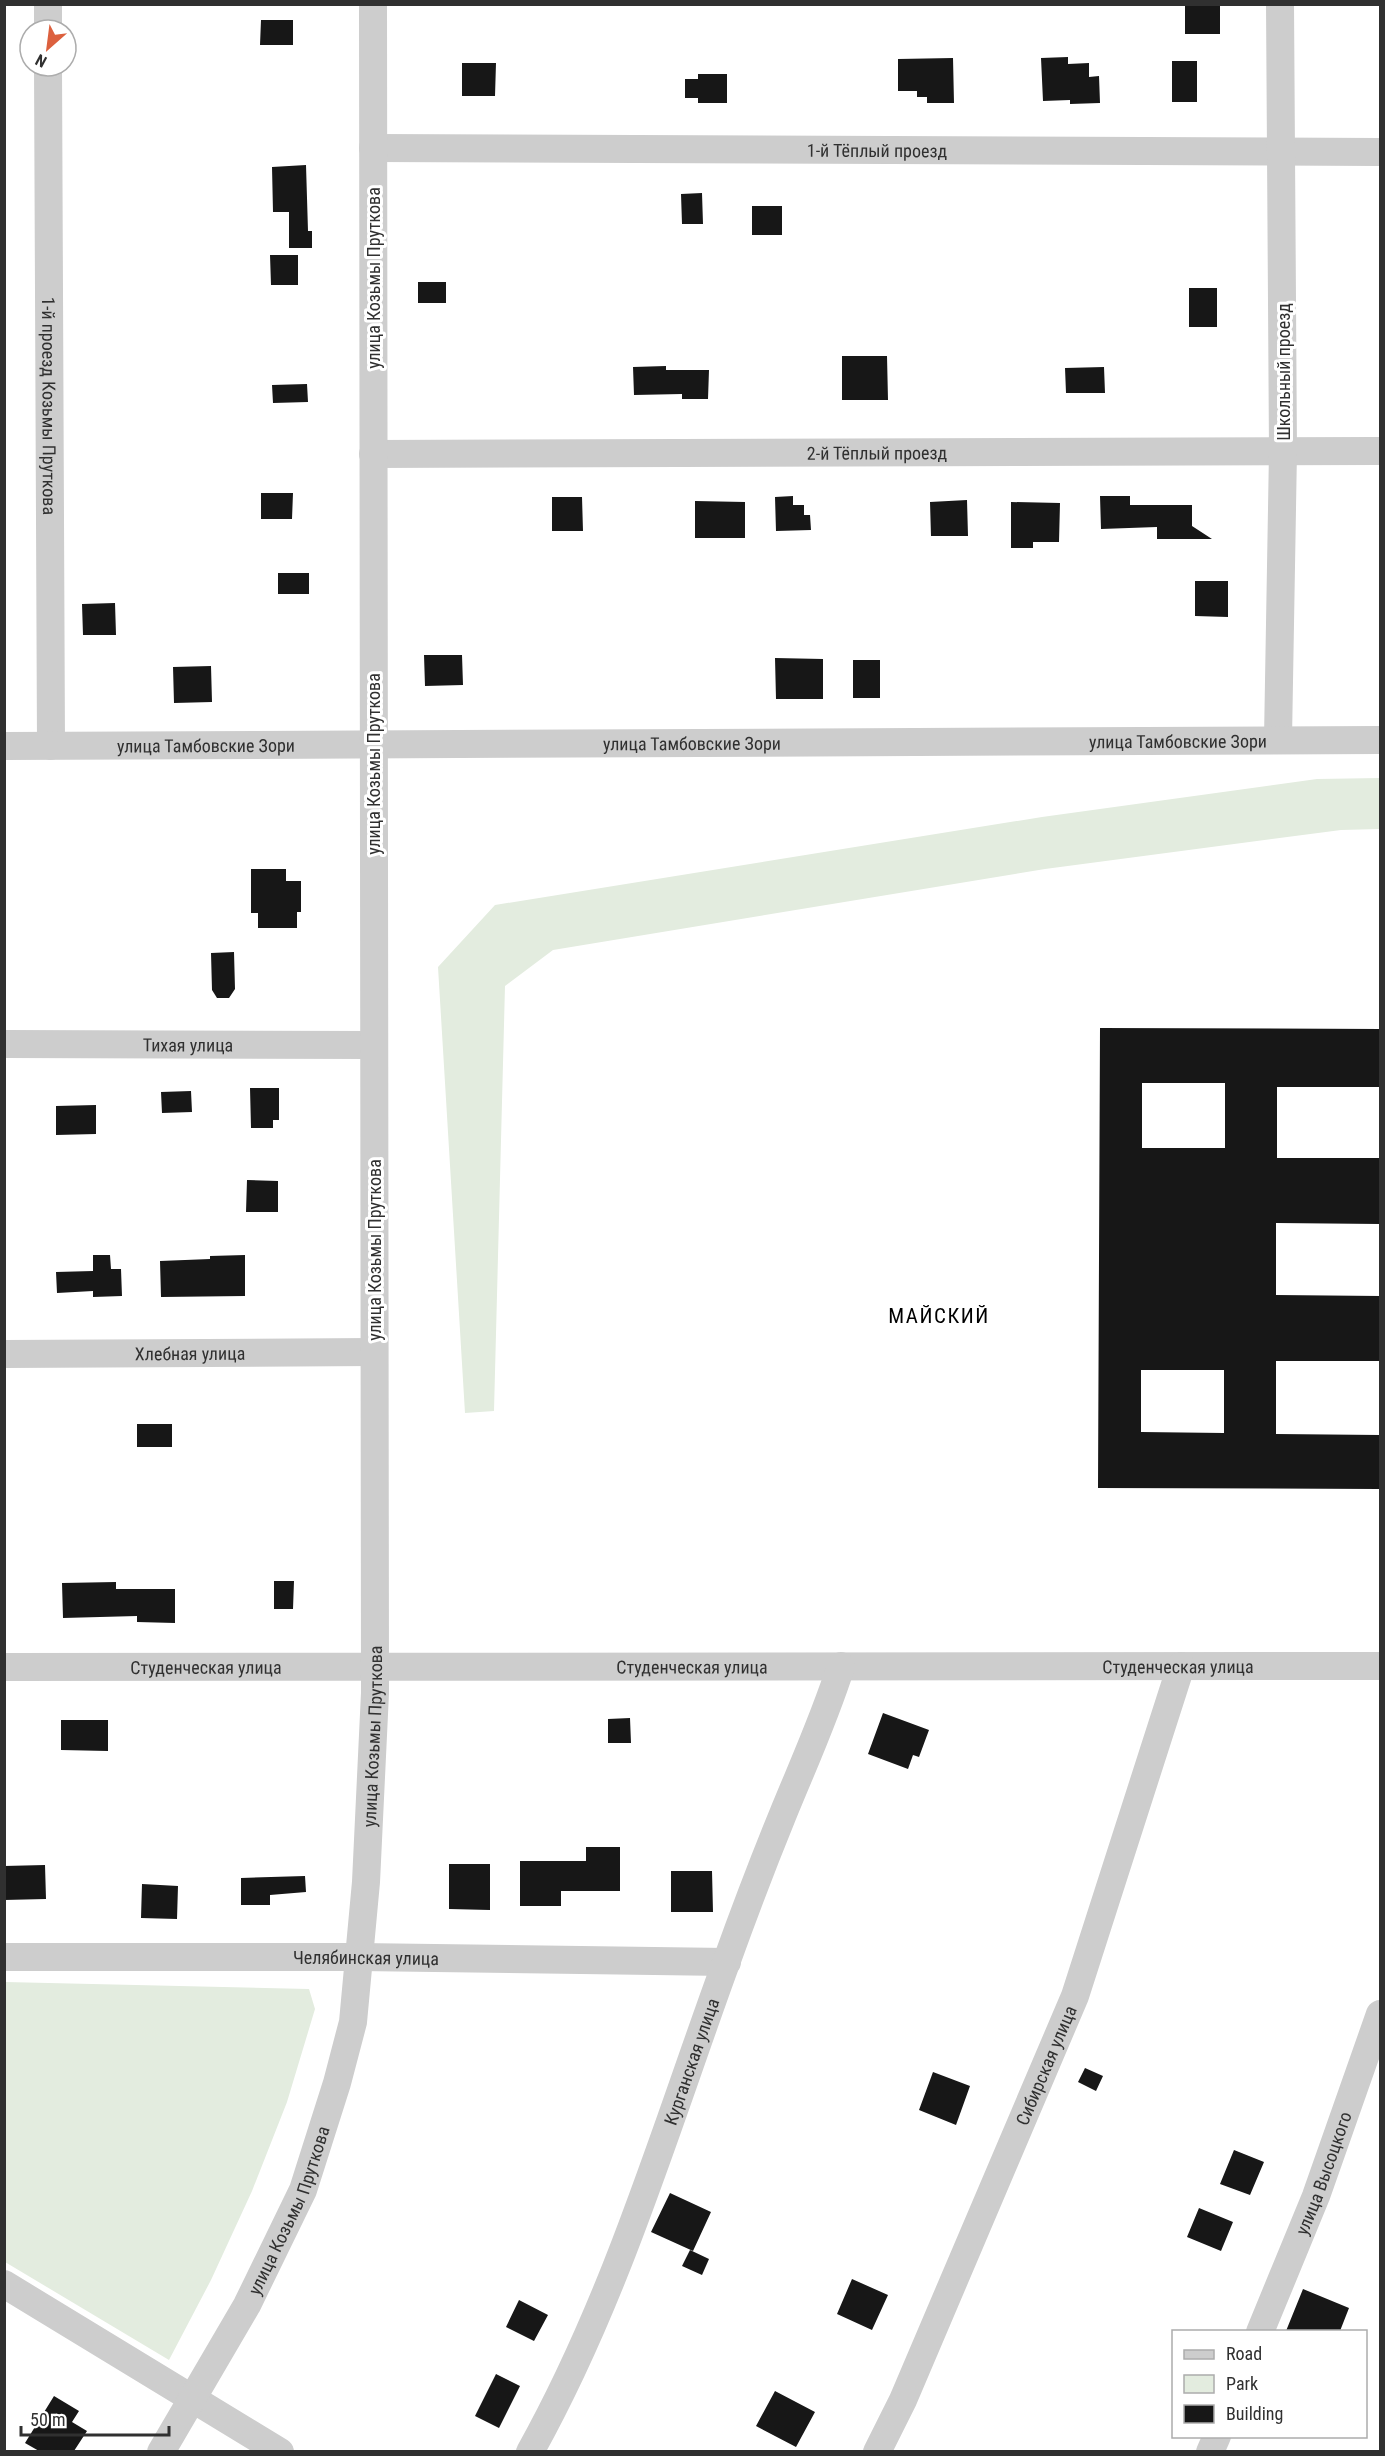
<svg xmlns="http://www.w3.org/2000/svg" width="1385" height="2456" font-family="'Roboto Condensed',sans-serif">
	<rect width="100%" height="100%" fill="#fff"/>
	<path fill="#e3ecdf" d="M1380,778V829L1341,830L1045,869L553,950L505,986L494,1411L465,1413L438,967L495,905L1042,817L1317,779Z
		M5,1982L309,1989L315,2009L287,2102L252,2191L211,2280L169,2360L5,2262Z"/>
	<path fill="#171717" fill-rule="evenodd" d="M1185,4H1220V34H1185Z
		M261,20H293V45H260Z
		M1068,57V64L1089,63V77L1099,76L1100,103L1070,104V100L1043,101L1041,58Z
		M953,58L954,103H927V97H917V91H898V59Z
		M1172,61H1197V102H1172Z
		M462,63H496L495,96H462Z
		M698,74H727V103H698V98H685V79H698Z
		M306,165L308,231H312V248H289V212H273L272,167Z
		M702,193L703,224H682L681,194Z
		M752,206H782V235H752Z
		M270,255H298V285H271Z
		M418,282H446V303H418Z
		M1189,288H1217V327H1189Z
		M842,356H887L888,400H842Z
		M666,366V370H709L708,399H682V394L634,395L633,367Z
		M1104,367L1105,393H1066L1065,368Z
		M307,384L308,402L273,403L272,385Z
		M261,493H293L292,519H261Z
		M793,496V505H804V515H810L811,530L776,531L775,497Z
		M1100,496H1130V505H1192V526L1212,539H1157V527L1101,529Z
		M552,497H582L583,531H552Z
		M967,500L968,536H931L930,502Z
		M695,501L745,502V538H695Z
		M1011,502L1060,503L1059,542H1033V548H1011Z
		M278,573H309V594H278Z
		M1195,581H1228V617L1195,616Z
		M115,603L116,635H83L82,604Z
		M424,655H462L463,685L425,686Z
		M775,658L823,659V699H776Z
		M853,660H880V698H853Z
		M211,666L212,702L174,703L173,667Z
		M251,869H286V881H301V912H297V928H258V913H251Z
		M234,952L235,989L229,998H217L212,990L211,953Z
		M1100,1028L1380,1029V1087H1277V1158H1380V1224L1276,1223V1295L1380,1296V1361H1276V1434L1380,1435V1489L1098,1488ZM1142,1083H1225V1148H1142ZM1141,1370H1224V1433L1141,1432Z
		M250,1088H279V1120H273V1128H251Z
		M191,1091L192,1112L162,1113L161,1092Z
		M96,1105V1134L56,1135V1106Z
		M247,1180L278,1181V1212H246Z
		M93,1255H110L111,1269H121L122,1296L93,1297V1291L57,1293L56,1272L93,1271Z
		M245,1255V1296L161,1297L160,1261L210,1259V1256Z
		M137,1424H172V1447H137Z
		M274,1581H294L293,1609H274Z
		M116,1582V1589H175V1623L137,1622V1616L63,1618L62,1583Z
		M883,1713L929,1730L919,1757L913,1755L908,1769L868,1754Z
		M630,1718L631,1743H608V1719Z
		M61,1720H108V1751L61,1750Z
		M586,1847H620V1891H561V1906H520V1861H586Z
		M449,1864H490V1910L449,1909Z
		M45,1865L46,1899L4,1900V1866Z
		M671,1871H712L713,1912H671Z
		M305,1876L306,1892L270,1895V1905H241V1878Z
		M142,1884L178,1886L177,1919L141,1918Z
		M1085,2068L1103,2076L1096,2091L1078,2082Z
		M933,2072L970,2086L956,2125L919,2110Z
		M1234,2150L1264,2162L1250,2195L1220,2184Z
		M670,2193L711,2212L693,2251L651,2232Z
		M1199,2208L1233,2222L1221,2251L1187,2237Z
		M690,2250L709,2259L702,2275L682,2266Z
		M852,2279L888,2295L872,2330L837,2314Z
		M1303,2289L1349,2308L1340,2331H1286Z
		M519,2300L548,2315L534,2341L506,2327Z
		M496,2374L520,2386L499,2428L475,2416Z
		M775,2391L815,2412L796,2447L756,2426Z
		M54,2396L79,2411L72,2422L87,2431L74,2451H39L25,2443Z"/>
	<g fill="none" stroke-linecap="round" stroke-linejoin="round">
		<g stroke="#cdcdcd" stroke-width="28">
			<path d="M48,4V30"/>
			<path id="s1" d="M48,66L51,746"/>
			<path id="s2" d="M373,148L1380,152"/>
			<path id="s3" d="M373,454L1380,451"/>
			<path d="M1278,739L1283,451L1280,4"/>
			<path id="s4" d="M4,746L1380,740"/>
			<path id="s5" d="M4,1044L374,1045"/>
			<path id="s6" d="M4,1354L374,1352"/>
			<path id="s7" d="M4,1667L1380,1666"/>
			<path id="s8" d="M4,1957H359L727,1962"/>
			<path d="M4,2284L280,2452"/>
			<path id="s9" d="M1260,2332L1316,2196L1380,2014"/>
			<path id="s10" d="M161,2452L247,2305L303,2190L337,2083L353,2022L366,1882L375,1693L373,4"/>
			<path id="s11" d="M530,2452C616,2298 666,2127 726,1963C744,1913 763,1863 783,1814C803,1765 825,1717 841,1666"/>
			<path id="s12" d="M877,2452L903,2400L1075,1996L1181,1666"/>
			<path d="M1210,2452L1217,2436"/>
		</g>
	</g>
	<g text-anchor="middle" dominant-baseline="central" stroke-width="6" stroke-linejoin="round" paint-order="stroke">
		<g font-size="18" fill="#303030" stroke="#fff">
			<text stroke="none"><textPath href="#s2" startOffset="504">1-й Тёплый проезд</textPath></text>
			<text transform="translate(373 278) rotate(-90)">улица Козьмы Пруткова</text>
			<text transform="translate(1283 372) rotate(-90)">Школьный проезд</text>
			<text stroke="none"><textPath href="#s1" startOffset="340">1-й проезд Козьмы Пруткова</textPath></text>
			<text stroke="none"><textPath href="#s3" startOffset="504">2-й Тёплый проезд</textPath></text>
			<text stroke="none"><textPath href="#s4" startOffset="1174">улица Тамбовские Зори</textPath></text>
			<text stroke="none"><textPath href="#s4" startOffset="688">улица Тамбовские Зори</textPath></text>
			<text stroke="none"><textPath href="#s4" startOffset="202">улица Тамбовские Зори</textPath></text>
			<text transform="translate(373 764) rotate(-90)">улица Козьмы Пруткова</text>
			<text stroke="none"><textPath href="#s5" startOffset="184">Тихая улица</textPath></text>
			<text transform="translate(374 1250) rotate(-90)">улица Козьмы Пруткова</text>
			<text stroke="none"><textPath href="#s6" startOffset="186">Хлебная улица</textPath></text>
			<text stroke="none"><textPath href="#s7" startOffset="688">Студенческая улица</textPath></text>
			<text stroke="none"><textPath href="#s7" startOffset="1174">Студенческая улица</textPath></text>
			<text stroke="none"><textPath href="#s7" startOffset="202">Студенческая улица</textPath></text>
			<text stroke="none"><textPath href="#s10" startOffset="760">улица Козьмы Пруткова</textPath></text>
			<text stroke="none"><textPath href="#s8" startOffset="362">Челябинская улица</textPath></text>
			<text stroke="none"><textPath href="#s11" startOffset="423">Курганская улица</textPath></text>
			<text stroke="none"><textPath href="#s12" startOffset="422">Сибирская улица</textPath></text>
			<text stroke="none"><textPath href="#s9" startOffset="171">улица Высоцкого</textPath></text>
			<text stroke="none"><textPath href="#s10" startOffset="274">улица Козьмы Пруткова</textPath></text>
		</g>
		<g font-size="21" letter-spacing="1.5" fill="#000" stroke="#fff">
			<text x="939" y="1316">МАЙСКИЙ</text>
		</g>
	</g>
	<rect width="1385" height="2456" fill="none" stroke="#303030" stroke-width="12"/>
	<rect x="1172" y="2330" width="195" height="108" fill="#ffffff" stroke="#acacac" stroke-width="1.5"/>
	<rect x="1184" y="2350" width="30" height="9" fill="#cdcdcd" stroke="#acacac" stroke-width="1.5"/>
	<text x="1226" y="2360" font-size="18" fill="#303030">Road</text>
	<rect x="1184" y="2375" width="30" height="18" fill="#e3ecdf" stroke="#acacac" stroke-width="1.5"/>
	<text x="1226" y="2390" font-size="18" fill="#303030">Park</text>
	<rect x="1184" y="2405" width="30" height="18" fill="#171717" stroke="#acacac" stroke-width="1.5"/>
	<text x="1226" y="2420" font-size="18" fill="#303030">Building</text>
	<g transform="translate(48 48) rotate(208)"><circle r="28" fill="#ffffff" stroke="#acacac" stroke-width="1.5"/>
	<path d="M0-4.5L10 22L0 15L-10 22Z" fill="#dc603e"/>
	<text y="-9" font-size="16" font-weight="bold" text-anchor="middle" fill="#303030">N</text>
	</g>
	<path d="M21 2426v9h148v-9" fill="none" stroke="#303030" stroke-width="3"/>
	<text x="30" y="2426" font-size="18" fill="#303030" stroke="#ffffff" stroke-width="4.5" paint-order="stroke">50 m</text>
</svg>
